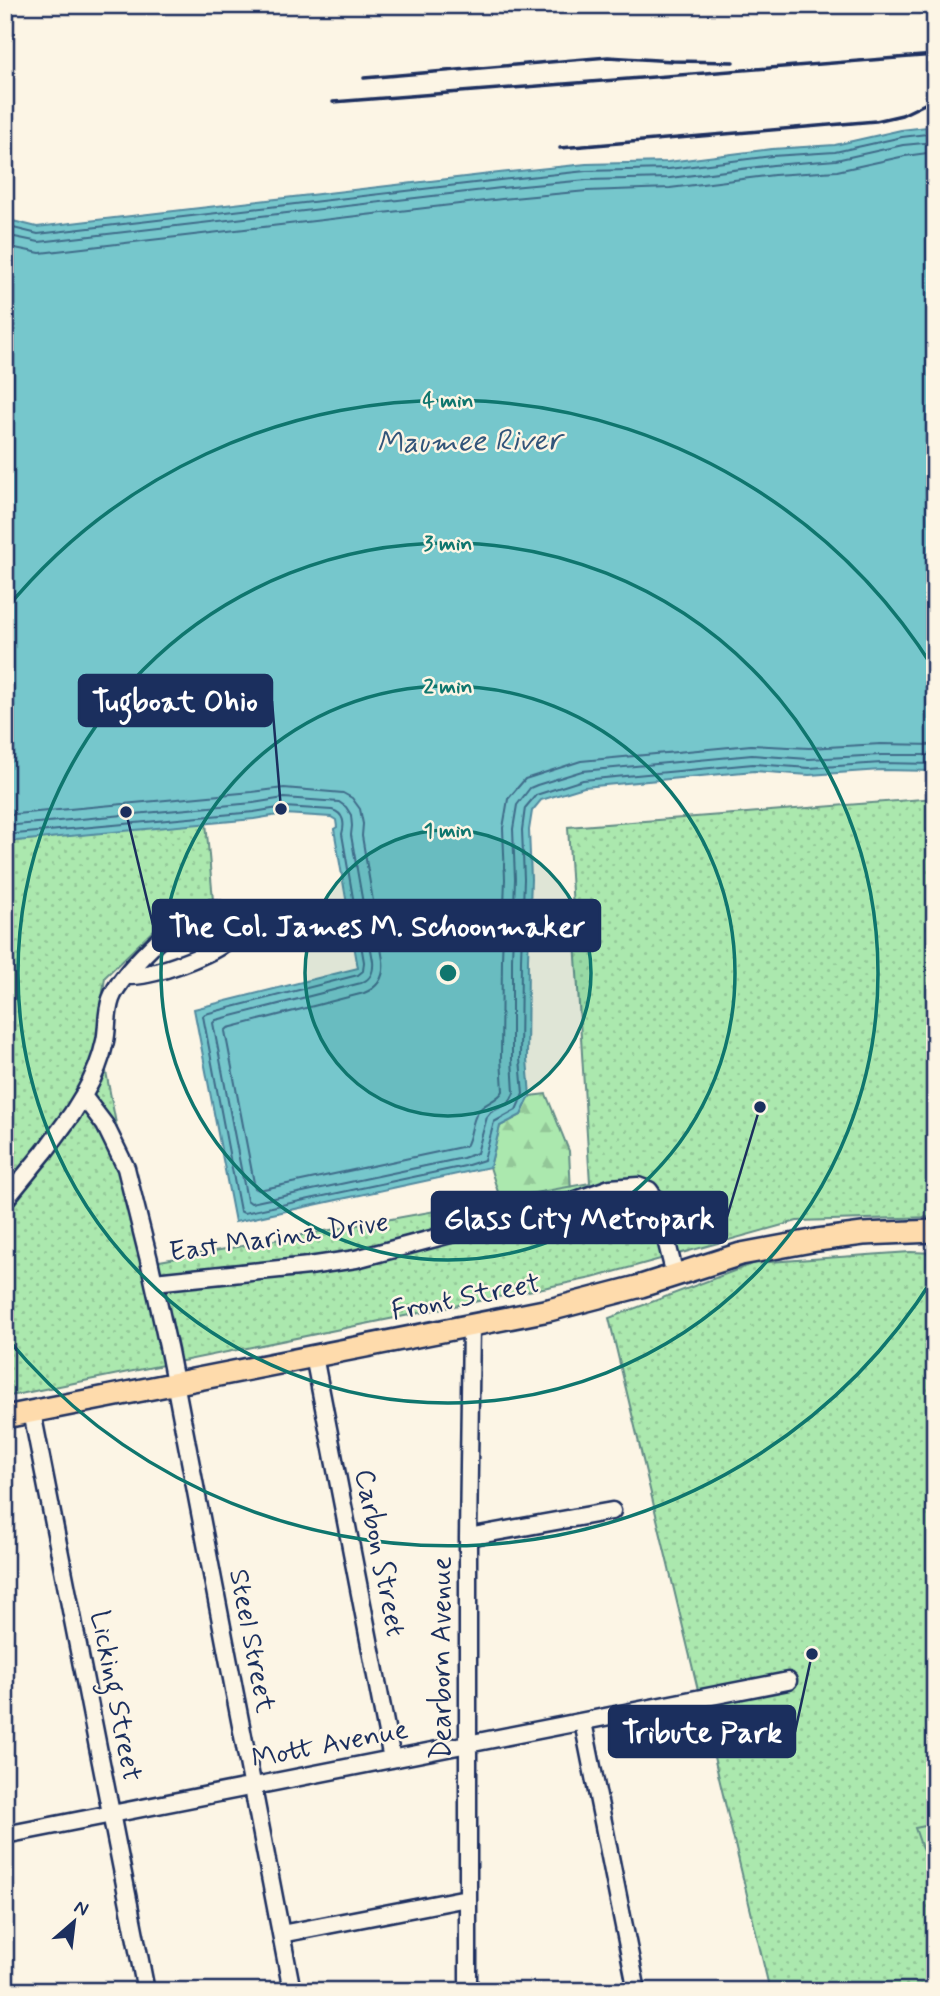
<svg xmlns="http://www.w3.org/2000/svg" width="940" height="1996" font-family="Mynerve,sans-serif">
	<defs>
		<pattern id="forest-firs" width="22" height="20" patternUnits="userSpaceOnUse" patternTransform="scale(1.75)"><rect width="22" height="20" fill="#abe8ae"/><path d="M5 1l3.5 6h-7zM16 11l3.5 6h-7z" fill="#93c798"/></pattern>
		<pattern id="park-dots" width="8" height="8" patternUnits="userSpaceOnUse" patternTransform="scale(1.75)"><rect width="8" height="8" fill="#abe8ae"/><path d="M2 2h.1M6 6h.1" fill="none" stroke="#93c798" stroke-width="1.8" stroke-linecap="round"/></pattern>
	</defs>
	<rect width="100%" height="100%" fill="#fcf5e5"/>
	<filter id="ink" filterUnits="userSpaceOnUse"><feTurbulence type="fractalNoise" baseFrequency=".0143" numOctaves="2"/><feDisplacementMap in="SourceGraphic" scale="14" xChannelSelector="R" yChannelSelector="G"/><feConvolveMatrix kernelMatrix="1 2 1 2 8 2 1 2 1" color-interpolation-filters="sRGB"/></filter>
	<g filter="url(#ink)">
		<path fill="url(#forest-firs)" stroke="#638c86" stroke-width="2" d="M546,1094L569,1151L571,1193L503,1208L490,1167L500,1126L521,1115L530,1096Z"/>
		<path fill="url(#park-dots)" stroke="#638c86" stroke-width="2" d="M935,798V1217L797,1221L592,1278L5,1397V842L206,822L213,900L193,905L175,921H163L105,977L98,1030L143,1264L590,1183L568,827Z
			M910,1252L935,1253V1991H770L609,1318L755,1263Z"/>
		<path fill="#abe8ae" stroke="#638c86" stroke-width="2" d="M935,1824V1886L915,1828Z"/>
		<path fill="#76c7cc" stroke="#528aa0" stroke-width="2" d="M935,126V771L881,770L809,775L754,771L584,787L541,800L532,811L529,830L531,879L528,959L527,1059L530,1096L521,1115L500,1126L490,1167L235,1222L194,1009L358,968L334,829L337,827L336,820L331,817L284,814L254,819L5,842V219L37,227L499,173L586,164L668,162L772,149L835,145L901,130Z"/>
		<g fill="none" stroke-linecap="round" stroke-linejoin="round">
			<path stroke="#3f6c8a" stroke-width="2" d="M5,226L38,234L500,180L586,171L669,169L772,156L835,152L902,137L935,133
				M5,235L39,242L501,188L587,180L670,178L773,165L836,160L903,145L935,142
				M5,246L40,253L502,199L587,191L670,188L774,175L837,171L905,156L935,152
				M5,815L252,792L284,788L343,793L352,798L360,809L363,824L362,836L383,960C385,976 379,987 364,993L228,1028L225,1031L255,1188L259,1190L466,1146C472,1136 471,1123 477,1113C484,1102 498,1101 503,1091L501,1058L502,959L505,879L503,828L508,799L525,779L581,761L751,745L809,748L881,744L935,745
				M5,826L253,803L284,798L339,802L346,807L351,815L352,826L351,835L373,961C374,972 371,979 361,983L216,1020L213,1023L247,1200L251,1203L463,1158L477,1153L487,1117L491,1112L509,1103L514,1093L512,1059V959L515,879L513,829L517,805L530,788L537,785L582,771L752,755L809,759L881,755H935
				M5,835L254,812L284,807L332,810C344,813 345,824 342,834L364,962L363,971L358,975L205,1014L203,1016L240,1211L244,1213L465,1166L484,1160L494,1122L516,1110L523,1094L520,1059L521,959L524,879L522,830L525,808L536,795L583,780L753,764L809,768L881,763L935,764"/>
			<defs>
				<path id="minor" d="M125,976C132,976 140,976 147,974C164,971 219,952 228,939C235,930 232,923 228,913C219,909 212,907 202,910C177,918 120,974 111,999C106,1013 108,1027 105,1041C101,1061 93,1079 83,1096L105,1125L126,1168L149,1260L169,1351L292,1991
					M5,1200L45,1151L72,1114L83,1096
					M154,1282L309,1266L356,1259L568,1203L610,1188L638,1186L649,1190L656,1200L675,1275
					M314,1356L392,1759
					M32,1412L146,1991
					M468,1537L612,1511
					M583,1722L637,1991
					M5,1835L788,1681
					M281,1934L467,1898
					M468,1991V1537L471,1325"/>
				<path id="major" d="M5,1417L549,1310L641,1286L741,1254L817,1240L863,1234L935,1231"/>
			</defs>
			<use href="#minor" stroke="#1b2f5e" stroke-width="21"/>
			<use href="#major" stroke="#1b2f5e" stroke-width="26"/>
			<use href="#minor" stroke="#fcf5e5" stroke-width="16"/>
			<use href="#major" stroke="#fedbac" stroke-width="21"/>
			<path stroke="#1b2f5e" stroke-width="3.5" d="M364,78L608,57L673,61L733,62
				M333,102L935,55
				M560,148L876,121L902,115L935,99"/>
		</g>
	</g>
	<circle cx="448" cy="973" r="143" fill="#0f766e" fill-opacity=".12"/>
	<g fill="none" stroke="#0f766e" stroke-width="3.5">
		<circle cx="448" cy="973" r="143"/>
		<circle cx="448" cy="973" r="287"/>
		<circle cx="448" cy="973" r="430"/>
		<path d="M934 1277A573 573 0 0 1 6 1337M6 609A573 573 0 0 1 934 669"/>
	</g>
	<g text-anchor="middle" dominant-baseline="central" stroke-width="5" stroke-linejoin="round" paint-order="stroke">
		<g font-size="28" fill="#1b2f5e" stroke="#fcf5e5">
			<text transform="translate(279 1238) rotate(-8)">East Marina Drive</text>
			<text transform="translate(466 1298) rotate(-11)">Front Street</text>
			<text transform="translate(379 1553) rotate(79)">Carbon Street</text>
			<text transform="translate(251 1641) rotate(79)">Steel Street</text>
			<text transform="translate(442 1658) rotate(-90)">Dearborn Avenue</text>
			<text transform="translate(115 1696) rotate(79)">Licking Street</text>
			<text transform="translate(330 1745) rotate(-11)">Mott Avenue</text>
		</g>
		<g font-size="30" font-style="italic" fill="#32557a" stroke="#fcf5e5">
			<text transform="translate(469 442) rotate(-1)">Maumee River</text>
		</g>
	</g>
	<circle cx="448" cy="973" r="10" fill="#0f766e" stroke="#fcf5e5" stroke-width="3.5"/>
	<g font-size="21" text-anchor="middle" font-weight="bold" fill="#0f766e" stroke="#fcf5e5" stroke-width="5" stroke-linejoin="round" paint-order="stroke">
		<text x="448" y="407">4 min</text>
		<text x="448" y="550">3 min</text>
		<text x="448" y="693">2 min</text>
		<text x="448" y="837">1 min</text>
	</g>
	<path fill="none" stroke="#1b2f5e" stroke-width="2.5" d="M281 809L272 701M126 812L153 925M760 1107L727 1217M812 1654L795 1732"/>
	<g fill="#1b2f5e" stroke="#fcf5e5" stroke-width="2.5">
		<circle cx="281" cy="809" r="7"/>
		<circle cx="126" cy="812" r="7"/>
		<circle cx="760" cy="1107" r="7"/>
		<circle cx="812" cy="1654" r="7"/>
	</g>
	<g fill="#1b2f5e" stroke="#1b2f5e" stroke-width="2.5">
		<rect x="79" y="675" width="193" height="51" rx="7"/>
		<rect x="153" y="900" width="447" height="51" rx="7"/>
		<rect x="432" y="1192" width="295" height="51" rx="7"/>
		<rect x="609" y="1706" width="186" height="51" rx="7"/>
	</g>
	<g font-size="30" text-anchor="middle" font-weight="bold" fill="#fff">
		<text x="175" y="711">Tugboat Ohio</text>
		<text x="377" y="936">The Col. James M. Schoonmaker</text>
		<text x="579" y="1228">Glass City Metropark</text>
		<text x="702" y="1742">Tribute Park</text>
	</g>
	<rect width="940" height="1996" fill="none" stroke="#fcf5e5" stroke-width="28"/>
	<rect x="14" y="14" width="912" height="1968" fill="none" stroke="#1b2f5e" stroke-width="2.5" filter="url(#ink)"/>
	<g transform="translate(74 1922) rotate(28)" stroke="#fcf5e5" stroke-width="5" paint-order="stroke">
	<path d="M0-5L12 26L0 18L-12 26Z" fill="#1b2f5e"/>
	<text y="-10" font-size="19" font-weight="bold" text-anchor="middle" fill="#1b2f5e">N</text>
	</g>
</svg>
